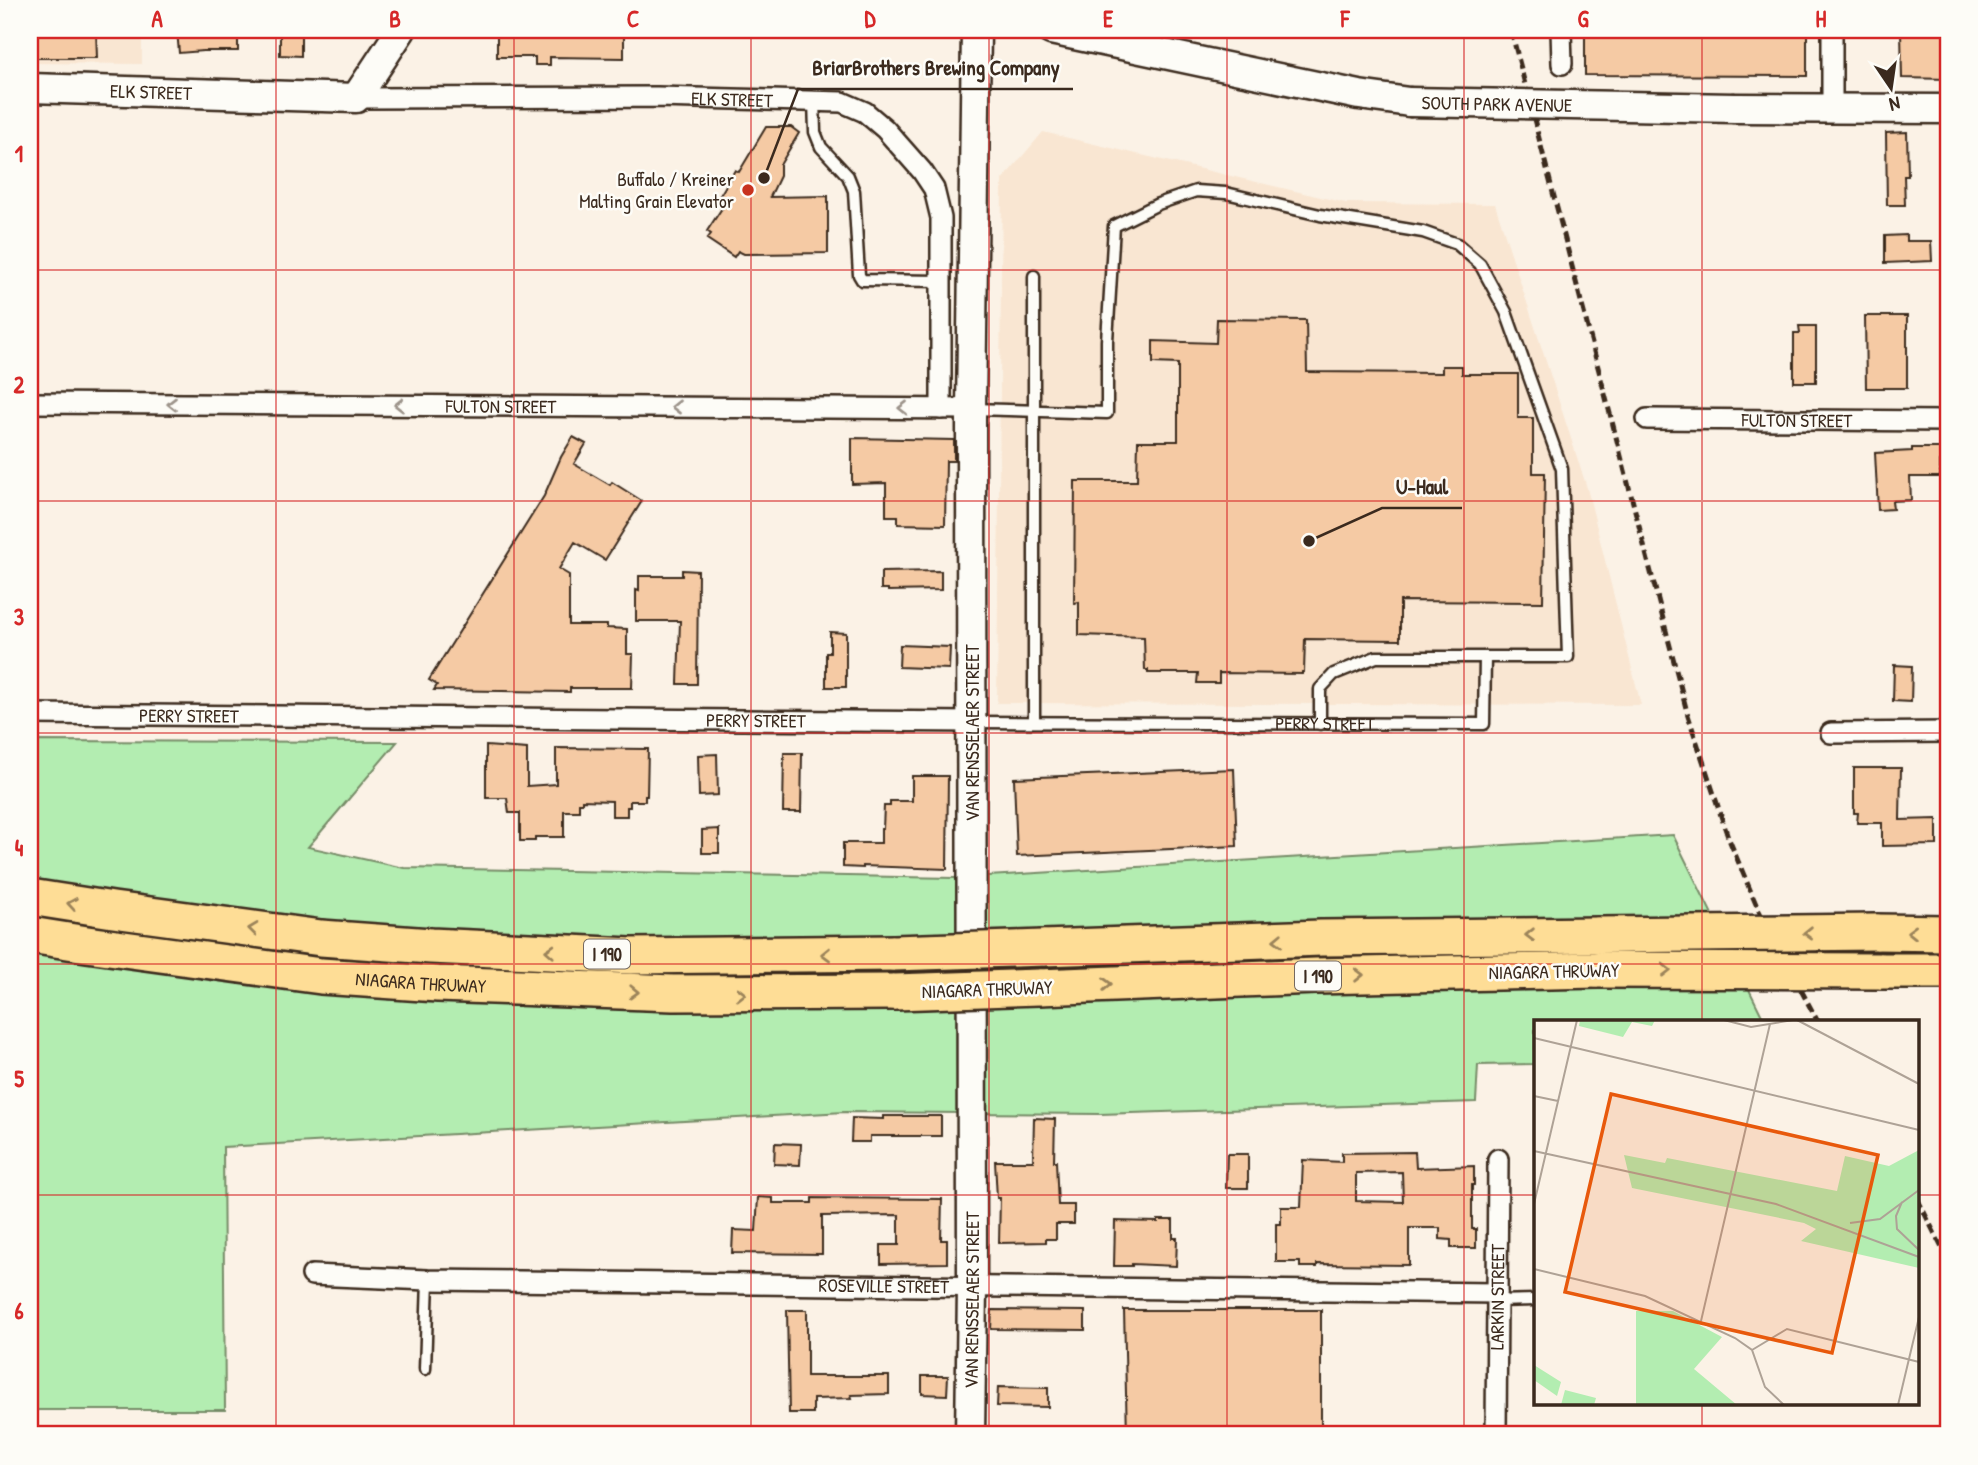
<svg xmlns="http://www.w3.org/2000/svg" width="1978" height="1465" font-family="'Patrick Hand',sans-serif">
	<rect width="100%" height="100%" fill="#fbf2e6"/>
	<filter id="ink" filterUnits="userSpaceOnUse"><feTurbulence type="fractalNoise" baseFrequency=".0143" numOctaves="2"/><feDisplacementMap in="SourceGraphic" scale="14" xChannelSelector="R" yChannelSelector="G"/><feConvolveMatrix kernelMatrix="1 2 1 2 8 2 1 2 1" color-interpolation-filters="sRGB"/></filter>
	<g filter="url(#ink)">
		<path fill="#f9e6d2" d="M30,30H142V64L30,63Z
			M1043,132L1346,203L1495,204L1587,488L1641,705L997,703L1002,180Z"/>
		<path fill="#b3edb1" stroke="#778c68" stroke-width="2" d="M1156,30H1215L1183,37Z
			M30,741L397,742L308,847L404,868L954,878L1673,835L1765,1022H1535V1064L1478,1065L1476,1102L1100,1114L845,1112L223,1147L225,1410H30Z"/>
		<path fill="#f5caa4" stroke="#3b2a1e" stroke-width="2" fill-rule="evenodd" d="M30,30H96L97,58H30Z
			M177,30H238V51H203L179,53Z
			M280,30H301V56L280,55Z
			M497,30H624V58L550,57V65H535V57H497Z
			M1585,30H1807V76L1585,75Z
			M1901,30H1948V79L1902,78Z
			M766,127H791L799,133L780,165V176L770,197L828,196V253L744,254L738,251L734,257L707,239L711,234L707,231L722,208L715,204L735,170L739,172Z
			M1907,132L1908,176H1904L1905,205H1887L1886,133Z
			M1906,235V241H1931L1932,261L1885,263V236Z
			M1865,316H1907V388H1866Z
			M1217,319L1306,320L1307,372L1442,373V366H1462V374H1518V418H1533V473H1545L1543,602L1400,601V640L1305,639L1304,672H1302V674L1219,673V683H1197L1198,673H1148V670H1145L1144,637L1079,635V602L1074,603L1075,481H1137L1138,441H1178V364L1153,363V341L1216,343Z
			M1799,326H1816V382H1794V333H1800Z
			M573,437L586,444L574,464L610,485L612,482L642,501L605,560L575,542L559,569L569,575V625H607V628L627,629V654H633L632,688H570V692L434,690L437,685L429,680L544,496L561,457Z
			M852,438L954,440V461H946L945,525L898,524V516H886V483L852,484Z
			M1912,448H1940V477H1910L1911,500L1892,501L1893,509L1878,510L1875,453L1912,451Z
			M682,570L698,571L697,684H678L680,621H636V590L639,591V576H682Z
			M941,571V590L888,591V589H881V572Z
			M830,632L846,633V687H826V653H830Z
			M900,645L950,647L949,669L899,667Z
			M1894,665L1912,666L1911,702L1893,701Z
			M486,746L527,749V786L556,784V748L648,749L647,796H645V801H630V807H627V816H612V801L582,800V803H579V811H564V837H535V841H520V813H509L507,798H486Z
			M784,753H802L801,812H783Z
			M717,754L718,795L699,796L698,755Z
			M1854,768H1901L1900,820L1937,819V845L1882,846V823H1857L1858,813H1854Z
			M1234,769L1237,846L1017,856L1014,778Z
			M912,776H948L947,869L863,866V868L843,867V843H881V829H883L884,806H890V801H912Z
			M719,829V853H702V830Z
			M883,1116H941V1136H870V1142H851L852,1118L883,1119Z
			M1034,1118L1055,1119L1054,1161H1056L1058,1205H1074V1224H1056V1239H1046V1242L999,1243L1000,1198H997L995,1161H1033Z
			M775,1143L801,1144L800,1165L774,1164Z
			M1415,1152L1416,1168L1474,1166V1185H1472V1229H1476V1248H1451V1240L1440,1239V1228H1409V1265L1317,1264V1267H1300V1262H1276V1224H1281V1207H1301L1303,1160L1342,1162V1153ZM1402,1172L1403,1202L1356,1201V1173Z
			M1227,1154H1248V1188H1226Z
			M758,1197L773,1198V1203H812V1198L942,1199L941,1240H947V1263L881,1264V1245H899V1215L822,1216V1254L732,1253L733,1230L756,1231Z
			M1158,1220H1173V1238H1177L1176,1266L1132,1264V1266H1114L1115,1221L1158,1222Z
			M787,1310H807V1376H889V1394L851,1395L852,1398L813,1399V1413H789Z
			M992,1310L1085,1311V1330L991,1329Z
			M1124,1310H1321V1435H1127Z
			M922,1376H948L947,1395L922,1394Z
			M998,1387L1048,1388V1407L997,1406Z"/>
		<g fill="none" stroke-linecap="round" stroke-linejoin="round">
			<defs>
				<g id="lane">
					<path d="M814,100L815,132L821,147L848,176L854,191L859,275L862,280L941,281"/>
					<path d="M1034,276V722"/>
					<path d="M972,409L1107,413V341L1114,226L1158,204L1196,191L1226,193L1320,215L1423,232L1457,244L1480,264L1506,312L1562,469L1568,657H1376L1334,674L1320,689V724"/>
					<path id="s1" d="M973,722L1484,724L1485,657"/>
					<path d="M1497,1301L1535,1300"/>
					<path d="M425,1369L428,1280"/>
				</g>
				<g id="street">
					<path d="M1561,30L1562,64"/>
					<path d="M1832,30V108"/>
					<path id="s2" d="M356,98L657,97L842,102L865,112L885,129L922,171L934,189L941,218V409"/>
					<path id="s3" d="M30,403L971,409"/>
					<path id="s4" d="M1647,419L1948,421"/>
					<path id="s5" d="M30,714L973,722"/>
					<path d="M1831,733L1948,732"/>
					<path id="s6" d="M312,1275L428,1280L1497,1293"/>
					<path id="s7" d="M1496,1435L1498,1159"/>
				</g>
				<g id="secondary">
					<path d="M1051,30L1359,95L1409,102"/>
					<path id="s8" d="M30,88L356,98L401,30"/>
					<path d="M1735,108L1948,109"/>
					<path id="s9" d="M970,1435L972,1288L971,409L976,30"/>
				</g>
				<g id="highway">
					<path d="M30,897L113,910L321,938L431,946L631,956L894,953"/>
					<path d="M1876,932L1948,933"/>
					<path id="s10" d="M30,935L87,944L321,976L438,984L673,993L895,992"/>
					<path d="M1043,948L1321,938L1599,935"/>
					<path d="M1879,971H1948"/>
					<path d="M1039,987L1316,976L1598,970"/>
				</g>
			</defs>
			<use href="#lane" stroke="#3b2a1e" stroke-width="15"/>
			<use href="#street" stroke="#3b2a1e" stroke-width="24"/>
			<use href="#secondary" stroke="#3b2a1e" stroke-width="33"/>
			<use href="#highway" stroke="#3b2a1e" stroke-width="40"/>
			<use href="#lane" stroke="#fdfcf7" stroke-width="10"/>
			<use href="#street" stroke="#fdfcf7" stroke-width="19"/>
			<use href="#secondary" stroke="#fdfcf7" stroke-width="28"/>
			<use href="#highway" stroke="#fedd96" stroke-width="35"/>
			<path stroke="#3b2a1e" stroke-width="5" stroke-dasharray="10 5" stroke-linecap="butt" d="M1511,30L1687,712L1728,837L1758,909L1818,1022
				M1917,1198L1948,1260"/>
			<defs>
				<g id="secondary-bridge">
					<path id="s11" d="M1409,102L1735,108"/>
				</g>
				<path id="highway-bridge" d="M1599,935L1876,932
					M894,953L1043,948
					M1598,970L1879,971
					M895,992L1039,987"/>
			</defs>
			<use href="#secondary-bridge" stroke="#3b2a1e" stroke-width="33" stroke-linecap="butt"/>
			<use href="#highway-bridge" stroke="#3b2a1e" stroke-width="40" stroke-linecap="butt"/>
			<use href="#secondary-bridge" stroke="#fdfcf7" stroke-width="28"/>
			<use href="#highway-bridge" stroke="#fedd96" stroke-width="35"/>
		</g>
		<defs><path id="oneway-chevron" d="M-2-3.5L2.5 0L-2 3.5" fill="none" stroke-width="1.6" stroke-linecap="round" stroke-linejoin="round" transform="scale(1.75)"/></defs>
		<g stroke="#9c938a">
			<use href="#oneway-chevron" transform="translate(172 404) rotate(-180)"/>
			<use href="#oneway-chevron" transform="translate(399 405) rotate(-180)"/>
			<use href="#oneway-chevron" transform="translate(676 407) rotate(-180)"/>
			<use href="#oneway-chevron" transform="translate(903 408) rotate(-180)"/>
		</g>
		<g stroke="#9c845a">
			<use href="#oneway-chevron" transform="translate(72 904) rotate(-171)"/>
			<use href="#oneway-chevron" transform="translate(253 929) rotate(-173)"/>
			<use href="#oneway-chevron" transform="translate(1912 932) rotate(-179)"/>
			<use href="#oneway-chevron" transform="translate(1808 933) rotate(179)"/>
			<use href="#oneway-chevron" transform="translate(1530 935) rotate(179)"/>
			<use href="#oneway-chevron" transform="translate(1278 940) rotate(178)"/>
			<use href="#oneway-chevron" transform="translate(550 951) rotate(-177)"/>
			<use href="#oneway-chevron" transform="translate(826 954) rotate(179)"/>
			<use href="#oneway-chevron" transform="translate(1666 970)"/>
			<use href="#oneway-chevron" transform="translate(1359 975) rotate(-1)"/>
			<use href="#oneway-chevron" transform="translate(1107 984) rotate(-2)"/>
			<use href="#oneway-chevron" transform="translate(634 992) rotate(2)"/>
			<use href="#oneway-chevron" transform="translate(741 994)"/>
		</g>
	</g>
	<path fill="none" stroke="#d62828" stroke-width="2" stroke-opacity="0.55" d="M276,30V1435M514,30V1435M751,30V1435M989,30V1435M1227,30V1435M1464,30V1435M1702,30V1022M30,270H1948M30,501H1948M30,733H1948M30,964H1948M30,1195H1535M1917,1195H1948M1702,1404V1435"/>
	<circle fill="#c8321e" stroke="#fdfcf7" stroke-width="2.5" cx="748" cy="190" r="7"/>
	<g text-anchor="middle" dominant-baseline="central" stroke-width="5" stroke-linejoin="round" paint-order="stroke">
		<g fill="#fdfcf7" stroke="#75695f" stroke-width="2">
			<rect x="584" y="939.5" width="46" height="29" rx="5"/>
			<rect x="1295" y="961.5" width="46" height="29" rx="5"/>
		</g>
		<g font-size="18" font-weight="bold" fill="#3b2a1e">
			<text x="607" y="954">I 190</text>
			<text x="1318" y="976">I 190</text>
		</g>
		<g font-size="19" fill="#3b2a1e" stroke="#fdfcf7">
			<text stroke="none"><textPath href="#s8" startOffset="121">ELK STREET</textPath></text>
			<text stroke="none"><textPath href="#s2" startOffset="376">ELK STREET</textPath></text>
			<text stroke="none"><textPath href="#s11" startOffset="88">SOUTH PARK AVENUE</textPath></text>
			<text stroke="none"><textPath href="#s3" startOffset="471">FULTON STREET</textPath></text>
			<text stroke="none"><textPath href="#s4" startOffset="150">FULTON STREET</textPath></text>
			<text stroke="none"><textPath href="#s5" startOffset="159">PERRY STREET</textPath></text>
			<text stroke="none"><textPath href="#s5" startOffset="726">PERRY STREET</textPath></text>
			<text stroke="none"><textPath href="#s1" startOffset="352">PERRY STREET</textPath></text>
			<text transform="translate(972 733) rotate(-90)">VAN RENSSELAER STREET</text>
			<text transform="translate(1554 971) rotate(-1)">NIAGARA THRUWAY</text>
			<text stroke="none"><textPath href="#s10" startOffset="394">NIAGARA THRUWAY</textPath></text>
			<text transform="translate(987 989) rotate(-2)">NIAGARA THRUWAY</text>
			<text stroke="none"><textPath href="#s6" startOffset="572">ROSEVILLE STREET</textPath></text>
			<text stroke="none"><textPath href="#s7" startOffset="138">LARKIN STREET</textPath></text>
			<text stroke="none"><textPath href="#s9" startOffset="135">VAN RENSSELAER STREET</textPath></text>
		</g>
		<g font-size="19" fill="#3b2a1e" stroke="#fdfcf7" text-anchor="end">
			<text x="734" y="179">Buffalo / Kreiner<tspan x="734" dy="22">Malting Grain Elevator</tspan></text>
		</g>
	</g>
	<g transform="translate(1534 1020)">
		<rect width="385" height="385" fill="#fbf2e6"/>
		<path d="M46,0H121L118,6L98,2L89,17L45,6ZM385,130V248L267,221L282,209L270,203L98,168L90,135L131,143L133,138L303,171L311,136L355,146ZM102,291H139L188,317L160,349L203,385H102ZM0,345L27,362L23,376L0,360ZM31,370L62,378L60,385H27Z" fill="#b3edb1"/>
		<path fill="none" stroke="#aea296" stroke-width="2" d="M190,0L217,7L259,0M263,0L385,64M0,18L385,110M0,76L24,81M0,131L242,184L385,237M368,182L362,196L363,209L385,230M0,184L43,0M316,203L346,199L385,170M0,249L111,276L201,318L218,330L231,367L250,385M167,301L236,4M218,330L253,309L385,342M364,385L385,297"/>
		<path fill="#e8590c" fill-opacity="0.15" stroke="#e8590c" stroke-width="3.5" d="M77,74L344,135L298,333L31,272Z"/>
		<rect width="385" height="385" fill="none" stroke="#3b2a1e" stroke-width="3.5"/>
	</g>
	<path fill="none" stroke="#3b2a1e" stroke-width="2.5" d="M764 178L798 89H1073M1309 541L1382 508H1462"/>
	<g fill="#3b2a1e" stroke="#fdfcf7" stroke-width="2.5">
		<circle cx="764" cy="178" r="7"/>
		<circle cx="1309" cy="541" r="7"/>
	</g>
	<g font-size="21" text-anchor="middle" font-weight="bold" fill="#3b2a1e" stroke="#fdfcf7" stroke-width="5" stroke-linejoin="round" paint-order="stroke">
		<text x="936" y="75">BriarBrothers Brewing Company</text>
		<text x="1422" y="494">U-Haul</text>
	</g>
	<rect width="1978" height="1465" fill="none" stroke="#fdfcf7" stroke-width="77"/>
	<g transform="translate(1891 88) rotate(167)" stroke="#fdfcf7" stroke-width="5" paint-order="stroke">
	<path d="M0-5L12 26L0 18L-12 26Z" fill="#3b2a1e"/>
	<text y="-10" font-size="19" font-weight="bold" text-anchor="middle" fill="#3b2a1e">N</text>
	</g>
	<rect x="38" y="38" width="1902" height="1388" fill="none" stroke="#d62828" stroke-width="2.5"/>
	<g font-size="23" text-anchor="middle" font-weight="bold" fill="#d62828">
		<text x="157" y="27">A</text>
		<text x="395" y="27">B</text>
		<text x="633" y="27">C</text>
		<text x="870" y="27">D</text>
		<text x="1108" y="27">E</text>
		<text x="1345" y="27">F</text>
		<text x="1583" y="27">G</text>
		<text x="1821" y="27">H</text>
		<text x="19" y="162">1</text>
		<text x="19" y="393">2</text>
		<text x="19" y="625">3</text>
		<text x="19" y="856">4</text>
		<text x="19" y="1087">5</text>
		<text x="19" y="1319">6</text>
	</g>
</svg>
